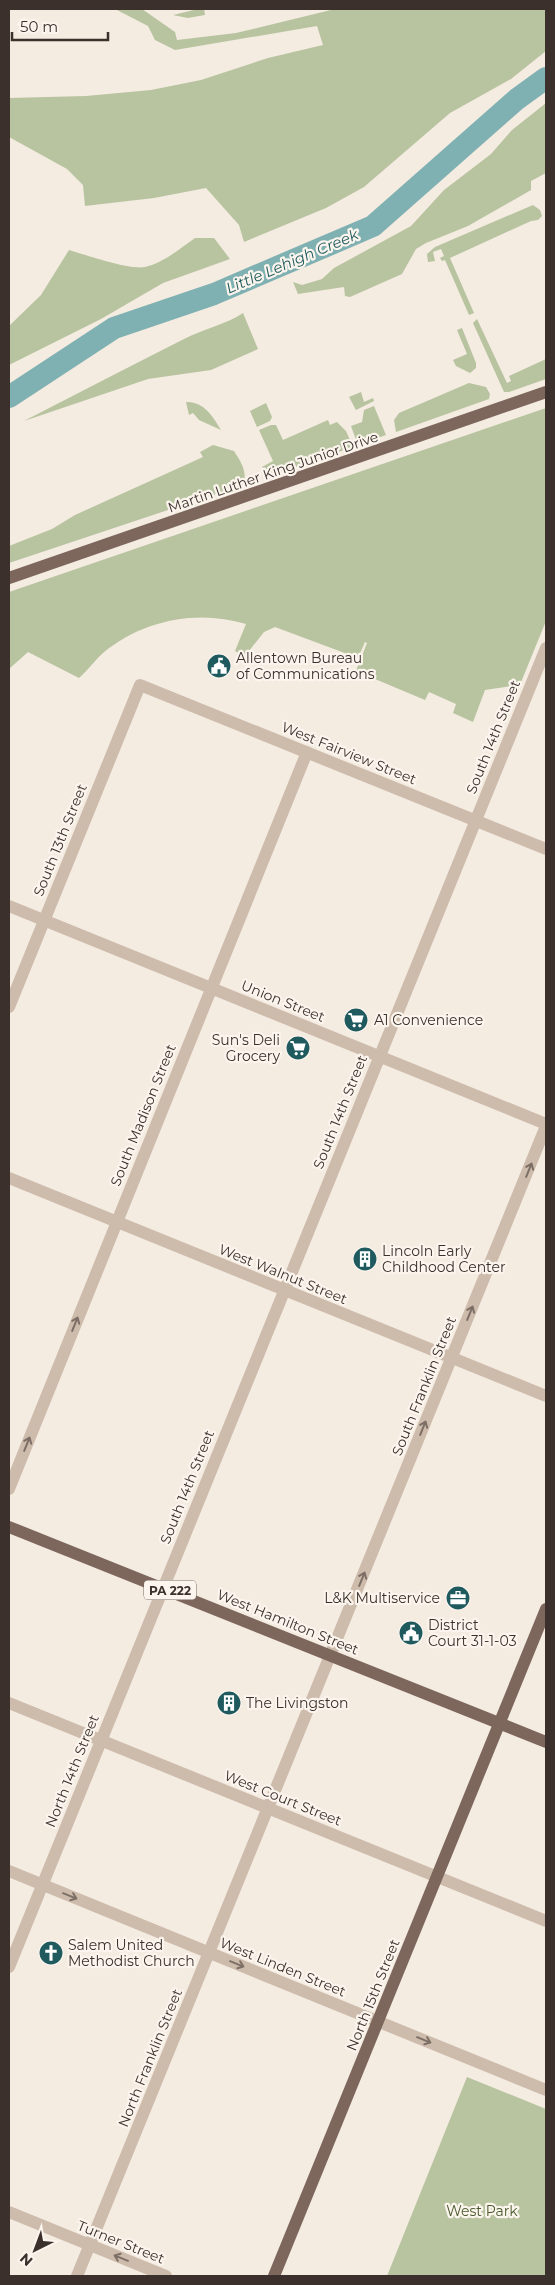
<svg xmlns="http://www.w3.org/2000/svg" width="555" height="2285" font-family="Montserrat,sans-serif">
	<rect width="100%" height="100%" fill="#f4ebe1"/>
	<path fill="#b8c4a0" d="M115,9H142L175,32L177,40L236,33L335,9H546V51L511,79L450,113L364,187L326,208L244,242L239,225L206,188L154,198L85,206L83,185L67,169L9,137V98L86,96L151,90L201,80L268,58L323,45L317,26L175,50L155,40L148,26Z
		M198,9H204L205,15L188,18L173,15Z
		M546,103V173L531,181V190L468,226L426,243L416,249L402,274L350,297L345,296L344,287L298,294L293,282L302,285L322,279L334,268L411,226L444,190L491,154L512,130Z
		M533,205L540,210L542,216L538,220L531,221L450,258L474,313L469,315L445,260L442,261L440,258L444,256L441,249L433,252L435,261L428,262L427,254L435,247Z
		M195,238H214L230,259L163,283L101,319L9,365V326L41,295L69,250C86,255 129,270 145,267C163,263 181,248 195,238Z
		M243,313L258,349L211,370L148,379L24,421C77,394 130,366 184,339C203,329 225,325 243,313Z
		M477,319L507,383L511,381L509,376L546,359V379L509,392H504L473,323Z
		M462,328L476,363V368L470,373L456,366L453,360L467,354L457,330Z
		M469,383L486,387L490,394L489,399L396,432L394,420L399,413Z
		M361,392L364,402L373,398L374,401L356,410L349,397Z
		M186,402C203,401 213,416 221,430L199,420L193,413L189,415Z
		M266,403L272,417L270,421L257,427L250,411Z
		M374,406L386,435L358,445L351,426L362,422L364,410Z
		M546,408V621L517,692L511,686L485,690L473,722L453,713L456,704L429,692L425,700L356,671L367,643L365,642L358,658L275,627L264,632L245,656L235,651L246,624C198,609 142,620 103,653C95,660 88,670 79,678L28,652L9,669V592Z
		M328,420L330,425L337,422L346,431L353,447L270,476L262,467L273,461L259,430L271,425H276L283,440Z
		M213,445L234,451C241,462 248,472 243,485L9,563V546L52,529L75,515L203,457L200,452Z
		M467,2077L546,2109V2276H387Z"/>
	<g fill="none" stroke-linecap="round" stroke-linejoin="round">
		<path stroke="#7fb0b2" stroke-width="22" d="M9,397L114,328L214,294L373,226L517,99L546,78"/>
		<path stroke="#cdbbac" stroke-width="12" d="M9,906L546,1124
			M9,1007L140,685L546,849
			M9,1178L546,1396
			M9,1489L307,752
			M9,1703L546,1921
			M9,1871L546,2090
			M9,1967L546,648
			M9,2212L166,2276
			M77,2276L546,1126"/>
		<path stroke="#7d675c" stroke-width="12" d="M9,578L546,392
			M9,1527L546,1742
			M274,2276L546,1609"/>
	</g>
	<defs><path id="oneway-shaft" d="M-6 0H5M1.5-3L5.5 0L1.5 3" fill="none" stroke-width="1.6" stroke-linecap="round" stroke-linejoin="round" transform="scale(1.25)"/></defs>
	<g stroke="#7d6f65">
		<use href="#oneway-shaft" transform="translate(529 1170) rotate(-68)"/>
		<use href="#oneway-shaft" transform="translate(470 1313) rotate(-68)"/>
		<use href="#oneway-shaft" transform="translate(75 1324) rotate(-68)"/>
		<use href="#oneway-shaft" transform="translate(423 1428) rotate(-68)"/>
		<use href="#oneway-shaft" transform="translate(27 1444) rotate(-68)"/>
		<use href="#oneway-shaft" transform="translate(362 1579) rotate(-68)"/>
		<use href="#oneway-shaft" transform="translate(70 1896) rotate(22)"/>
		<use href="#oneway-shaft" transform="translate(237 1964) rotate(22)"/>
		<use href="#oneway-shaft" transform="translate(424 2040) rotate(22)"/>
		<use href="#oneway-shaft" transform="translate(121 2258) rotate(-158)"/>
	</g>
	<defs>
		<symbol id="civic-disc" viewBox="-11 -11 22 22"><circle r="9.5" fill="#1f5a5e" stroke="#fbf5ee"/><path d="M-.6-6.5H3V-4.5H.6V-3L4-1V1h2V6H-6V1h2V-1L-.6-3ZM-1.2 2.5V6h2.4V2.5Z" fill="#fff"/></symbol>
		<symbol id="supermarket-disc" viewBox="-11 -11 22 22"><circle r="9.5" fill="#1f5a5e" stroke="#fbf5ee"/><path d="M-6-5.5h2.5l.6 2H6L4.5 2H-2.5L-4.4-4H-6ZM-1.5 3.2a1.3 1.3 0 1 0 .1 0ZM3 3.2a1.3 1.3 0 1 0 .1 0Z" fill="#fff"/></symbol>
		<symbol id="building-disc" viewBox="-11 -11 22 22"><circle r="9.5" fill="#1f5a5e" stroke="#fbf5ee"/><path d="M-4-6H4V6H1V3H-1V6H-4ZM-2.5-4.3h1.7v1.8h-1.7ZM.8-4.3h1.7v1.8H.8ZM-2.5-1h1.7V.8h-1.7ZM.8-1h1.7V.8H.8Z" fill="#fff"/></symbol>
		<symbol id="office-disc" viewBox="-11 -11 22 22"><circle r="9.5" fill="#1f5a5e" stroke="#fbf5ee"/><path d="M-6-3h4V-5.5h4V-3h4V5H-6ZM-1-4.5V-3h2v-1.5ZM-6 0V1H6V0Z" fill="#fff"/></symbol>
		<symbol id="church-disc" viewBox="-11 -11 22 22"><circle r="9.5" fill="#1f5a5e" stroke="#fbf5ee"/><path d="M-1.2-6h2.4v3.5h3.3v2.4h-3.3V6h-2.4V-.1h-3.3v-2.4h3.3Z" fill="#fff"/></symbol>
	</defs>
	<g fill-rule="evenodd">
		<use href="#civic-disc" x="205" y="652" width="28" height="28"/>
		<use href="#supermarket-disc" x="342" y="1006" width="28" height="28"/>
		<use href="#supermarket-disc" x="284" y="1034" width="28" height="28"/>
		<use href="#building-disc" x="351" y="1245" width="28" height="28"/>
		<use href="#office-disc" x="444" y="1584" width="28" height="28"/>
		<use href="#civic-disc" x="397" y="1619" width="28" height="28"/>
		<use href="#building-disc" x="215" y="1689" width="28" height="28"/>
		<use href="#church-disc" x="37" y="1939" width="28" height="28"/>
	</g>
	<g text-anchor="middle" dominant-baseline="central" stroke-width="4.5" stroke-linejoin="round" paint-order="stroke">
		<rect fill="#fbf5ee" stroke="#756b66" stroke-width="1" x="144" y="1580.5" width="52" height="19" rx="4"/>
		<g font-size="12" font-weight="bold" fill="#3b302b">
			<text x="170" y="1590">PA 222</text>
		</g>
		<g font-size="14" fill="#3b302b" stroke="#fbf5ee">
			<text transform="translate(273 472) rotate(-19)">Martin Luther King Junior Drive</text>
			<text transform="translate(493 737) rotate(-68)">South 14th Street</text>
			<text transform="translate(349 753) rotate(22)">West Fairview Street</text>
			<text transform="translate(60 840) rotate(-68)">South 13th Street</text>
			<text transform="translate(283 1001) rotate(22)">Union Street</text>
			<text transform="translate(340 1112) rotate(-68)">South 14th Street</text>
			<text transform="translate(143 1115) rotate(-68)">South Madison Street</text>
			<text transform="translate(283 1274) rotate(22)">West Walnut Street</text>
			<text transform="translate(424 1386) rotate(-68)">South Franklin Street</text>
			<text transform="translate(187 1487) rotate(-68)">South 14th Street</text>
			<text transform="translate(288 1622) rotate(22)">West Hamilton Street</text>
			<text transform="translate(72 1771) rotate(-68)">North 14th Street</text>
			<text transform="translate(283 1798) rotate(22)">West Court Street</text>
			<text transform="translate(283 1967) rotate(22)">West Linden Street</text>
			<text transform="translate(373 1995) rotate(-68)">North 15th Street</text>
			<text transform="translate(150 2058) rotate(-68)">North Franklin Street</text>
			<text transform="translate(121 2242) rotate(22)">Turner Street</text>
		</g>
		<g font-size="14" fill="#3b302b" stroke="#fbf5ee" text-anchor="start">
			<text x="236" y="658">Allentown Bureau<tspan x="236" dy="16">of Communications</tspan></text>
			<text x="374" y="1020">A1 Convenience</text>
			<text x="280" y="1040" text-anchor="end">Sun's Deli<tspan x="280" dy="16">Grocery</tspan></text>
			<text x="382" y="1251">Lincoln Early<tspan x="382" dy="16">Childhood Center</tspan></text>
			<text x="440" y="1598" text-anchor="end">L&amp;K Multiservice</text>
			<text x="428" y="1625">District<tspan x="428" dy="16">Court 31-1-03</tspan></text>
			<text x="246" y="1703">The Livingston</text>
			<text x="68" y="1945">Salem United<tspan x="68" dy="16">Methodist Church</tspan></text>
		</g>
		<g font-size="14" fill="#4a5a2e" stroke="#fbf5ee">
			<text x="482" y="2211">West Park</text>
		</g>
		<g font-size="15" font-style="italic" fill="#1f5a5e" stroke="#fbf5ee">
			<text transform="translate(292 261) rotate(-23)">Little Lehigh Creek</text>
		</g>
	</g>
	<rect width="555" height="2285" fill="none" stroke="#3b302b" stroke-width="20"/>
	<g transform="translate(35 2250) rotate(222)" stroke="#fbf5ee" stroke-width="4" paint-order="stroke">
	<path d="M0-4L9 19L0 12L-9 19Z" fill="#3b302b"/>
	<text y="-8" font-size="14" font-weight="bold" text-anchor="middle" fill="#3b302b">N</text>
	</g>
	<path d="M12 32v8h96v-8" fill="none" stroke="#3b302b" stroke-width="2.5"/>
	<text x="20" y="32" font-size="15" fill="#3b302b" stroke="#fbf5ee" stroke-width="4" paint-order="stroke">50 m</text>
</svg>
